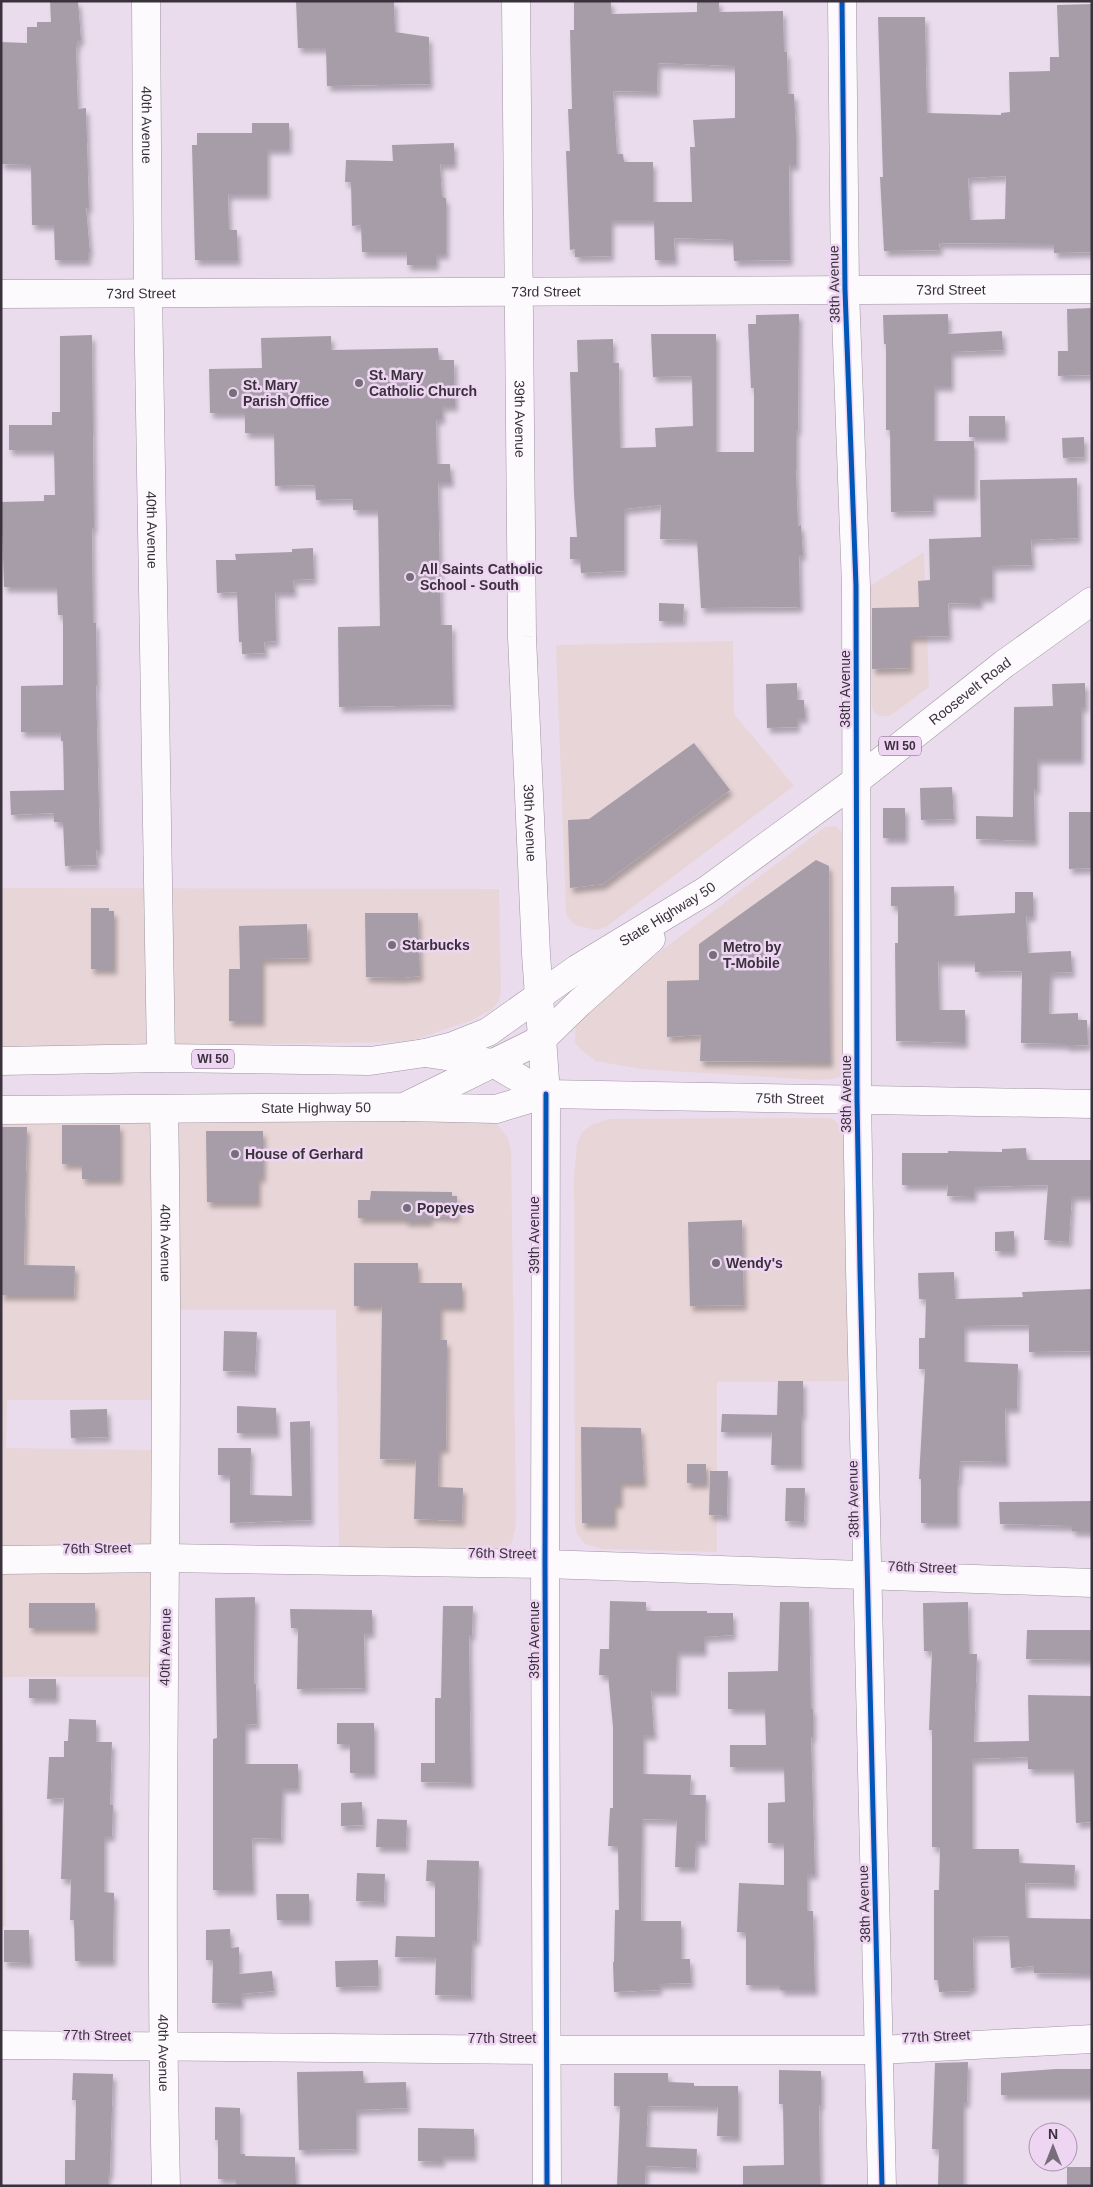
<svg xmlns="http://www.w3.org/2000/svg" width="1093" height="2187" font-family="Arial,sans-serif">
	<defs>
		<filter id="shadow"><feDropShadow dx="3" dy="5.5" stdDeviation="2.5" flood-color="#0004"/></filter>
	</defs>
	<rect width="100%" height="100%" fill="#eadced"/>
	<path fill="#e8d5d7" d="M924,552L929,687L890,716H879L875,713L872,707L870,586Z
		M733,641L734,714L794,786L606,927L596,930L575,925L567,917L566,909L556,645Z
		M835,826L842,832L843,837L845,1067L843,1074L837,1078L818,1080L640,1069L596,1061L581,1050L575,1042L576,1020L596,1000L825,827Z
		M1,888L499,889L501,990L499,1001L491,1010L472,1020L414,1040L398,1042L137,1046L1,1052Z
		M1,1118L491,1120L496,1123L508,1138L511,1150L516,1513L515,1531L511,1544L503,1550L339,1549L336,1310H152V1400H7L6,1448L153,1450L154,1677H2L6,1927H1Z
		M816,1118H831L837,1122L848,1142L850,1381L717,1382V1552L602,1549L585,1544L577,1534L575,1523L574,1176L577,1144L582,1132L592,1125L608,1119Z"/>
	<path fill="#a79da9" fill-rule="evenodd" filter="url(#shadow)" d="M50,1H78L81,40H78L76,49L78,109L86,108L89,208H86L90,252H88V260H55L54,225H32L31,165L1,164V42L27,43V27H37V22H51Z
		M296,1H394L395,32L429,37L430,84L327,86L326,48H298Z
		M574,1H611V14L697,12V1H719V12L783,11L784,52H787L788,94H794L796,135V165H789L790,260L734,261L733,240L674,238L675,260H655L654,220H611V256L575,257V249L570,250L566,151H570L568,109H572L570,30H574ZM658,63L735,66V118L693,120L695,147H690L692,202H653V162H624L623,154H617L613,91L657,92Z
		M1092,4V252L1054,253V244L939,243L940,250L884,251L880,177H883L878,17H925L927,113L1001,115V113L1010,112L1009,72L1050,71V57H1059L1057,5ZM1006,176L1005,219L970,220L968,178Z
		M252,123H289V149H267V194H228L229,230H237L238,260H195L192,145H197V133H252Z
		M454,143V164H440L442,197L446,198V254H436V265H407V252H362L361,225L352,226L351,182H345L346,160L393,161L392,145Z
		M1092,308V375L1058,376V351H1068L1067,309Z
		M799,314L798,430H796V470L798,526L801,525L803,555H799L800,607L701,608L697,540L660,539L661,505L624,509V571L581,573L580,559H570V537H577L574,494L570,372H578L577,340L613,339V363H619L620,448L656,447L655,428L693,426L692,376L653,377L651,334H716V452H754V388H751L748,324H756V315Z
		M948,314V334L1002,331L1003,350L951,352V386H934V441H974V495H933V511L891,512L890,430H886V344H884L883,315Z
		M92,335L94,528H92L93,623H96L97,685H96L100,850H96L97,865L65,866L63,822H54V813L11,815L10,791L64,790L63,741H61V732H21V686L63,685V615H58L57,587H4L1,502L44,501V495H55L54,450H9V425H52V412H60V336Z
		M331,336V350L438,348L439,360H454L455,406H442V419H436L437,464H450L451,482H438L441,625H452L453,705L339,707L338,627L380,626L378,510H353V499L316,500L315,485L275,486L274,433H245V413H210L209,369L262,368L261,338Z
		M969,416H1005V437H969Z
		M1084,437V457L1063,458L1062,438Z
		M1077,478L1078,538L1031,540L1032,565L992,566V597H980V604L948,603L949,636L910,637V668L872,669V608L919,607L918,581L930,580L929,539L981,537L980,480Z
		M313,548L314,579L293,580L294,592H275L276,641L264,642L265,653L242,654V642H239L237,592L217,593L216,560H236L235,554L292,552V549Z
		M659,603L684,604L683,621H659Z
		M797,683V700H804L805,718H797V727L767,728L766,684Z
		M1085,683V707H1081V759H1037V789H1034L1035,841L976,839V816L1013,817L1014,707L1053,706L1052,684Z
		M694,743L730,790L603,884L570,888L568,820L589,819Z
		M952,787L954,819L921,820L920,788Z
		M883,808H905V838H883Z
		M1069,812H1092V868L1069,869Z
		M816,860L829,866L830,1062L700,1061L701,1035L667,1037V981L699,980V944Z
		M954,886V916L1015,913V892H1033V916H1026L1028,953L1071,951L1072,972L1050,973L1049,1014L1078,1013V1020H1087L1088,1045L1067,1046L1066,1044L1021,1043L1022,971L975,972V961H938L939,1010H965V1043L896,1041L895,943H898V906H891V887Z
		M91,908H109V911H114V969H91Z
		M365,913H418L420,976L401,978L366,977Z
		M307,924L308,958L262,959V1021H229V969H240L239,926Z
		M62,1125H120V1179H82V1164H62Z
		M1,1127H27L24,1265L75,1266L74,1295H1Z
		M206,1131H263V1177H258V1202H207Z
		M1026,1148L1027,1160H1091V1196H1072L1069,1242L1044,1240L1048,1185L974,1187V1197L947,1196L948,1185H902V1153H948V1151L1002,1152V1149Z
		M371,1191L452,1192V1196H457V1217L430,1216V1221H405V1218H358V1200H370Z
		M742,1220L744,1305L690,1306L688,1222Z
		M1014,1231V1251H995V1232Z
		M354,1263H418V1283H462V1306H440V1340H447L446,1448H439L438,1487L463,1488L462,1521L414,1519L416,1460L380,1459L382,1306H354Z
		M954,1272L955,1299L1023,1297L1022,1292L1092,1289V1351L1029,1352V1325L964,1326V1362L1018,1364L1017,1408H1005L1006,1462L960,1461L959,1481L957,1480V1523H921V1479H919L925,1369H919V1338H925L926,1299H919L918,1273Z
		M224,1331L257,1332L255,1372L223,1371Z
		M778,1381H803V1415H801V1465H771L772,1432H721L722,1414L777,1415Z
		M237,1406L276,1408L277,1433H237Z
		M107,1409L108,1437L71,1438L70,1410Z
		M310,1421L311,1520L230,1523V1475H218V1448H251L250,1495L292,1496L290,1422Z
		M581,1427L641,1428L644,1482H620V1503H614V1523H582Z
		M687,1464H706V1483H687Z
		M710,1471H728L727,1516L709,1515Z
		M786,1488H805L804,1522L785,1521Z
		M1092,1501V1531H1072V1526L1000,1524L999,1502Z
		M255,1597L254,1684H256L257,1724L245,1725V1764H298V1788H282L281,1839L252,1838L253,1890H213V1739L217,1738L215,1598Z
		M610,1601L646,1602V1611H707V1613H733V1635L704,1637V1651H677L676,1691H651L654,1735H643V1774L691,1775L690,1795H706L705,1841H696L695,1867H675L677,1820L642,1819L641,1921H681V1959H690L691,1983L659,1984V1990L614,1992L613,1962H614L615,1910H619L618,1846H608L610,1808H613V1727L608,1675H599L600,1649H609Z
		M780,1602H809L811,1709H813V1737H811L815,1874H807V1911H813L815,1990H780V1985H746V1932H737L739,1883L784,1885V1843H768V1803L785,1802L784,1767H730V1745H766L765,1709H728V1672L778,1671Z
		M968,1602L969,1654H977L974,1742L1029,1741L1028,1695L1092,1696V1822L1076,1823L1074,1769H1028V1757L972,1759V1849H1019V1863L1075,1865L1074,1884L1025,1883L1026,1918L1092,1919V1974L1034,1973V1966L1011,1968L1009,1936L973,1937L974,1988H969V1991L939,1992L938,1980H934V1890H939L940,1847H932V1730H929L932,1651H924L923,1603Z
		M29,1603H95V1628H29Z
		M443,1606H473L472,1635H469L471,1783L421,1782V1763H435V1698H441Z
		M290,1609L372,1610V1633H364L365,1688L297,1689L298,1628H291Z
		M1027,1630H1092V1660L1026,1659Z
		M29,1679H56V1698H29Z
		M69,1719L96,1720V1742H112L110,1805H113L112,1836H104V1892L114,1893L113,1961H75L74,1920H70L71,1879H61L64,1798L47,1799L49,1757H64V1741H68Z
		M337,1723H374V1773H350V1744H337Z
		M362,1802L363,1825L341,1826V1803Z
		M377,1819L407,1820L406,1847H376Z
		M427,1860L479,1861L477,1940H472L471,1996L435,1995L436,1958L395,1957L396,1936L435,1937V1881H426Z
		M357,1873L385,1874L384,1902L356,1901Z
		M276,1894H309V1920H277Z
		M230,1929L231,1948L239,1947V1974L272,1971L274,1991L241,1994V2004L212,2003L213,1960H206V1930Z
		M4,1930H29L30,1963L4,1962Z
		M378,1960V1986L336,1987L335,1961Z
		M968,2062L967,2102H963V2186H938L939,2149H932L935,2063Z
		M1056,2069H1092V2095H1001V2073Z
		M779,2070L821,2071V2105H819L820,2186H743V2166L784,2165L783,2104H779Z
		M363,2071L364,2083L406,2082L407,2108L356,2110V2149L299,2150L297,2072Z
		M73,2073L113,2074L110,2173H108V2186H65V2160H75L76,2100H72Z
		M614,2073H668V2082L694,2083V2086H738V2137L717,2136L718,2107L648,2106L646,2147L697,2149L696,2168L646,2166L645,2186H617L620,2106H614Z
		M215,2107L240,2108V2154H245V2156L295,2157L296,2186H236V2179H218V2140H215Z
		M418,2128L474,2129V2156H442V2162L418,2161Z
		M1067,2167H1092V2186H1067Z"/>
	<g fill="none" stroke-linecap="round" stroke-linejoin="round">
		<defs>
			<g id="minor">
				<path id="s1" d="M146,1L148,293L161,1058"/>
				<path d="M842,1L845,290L856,586L857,1099L860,1269L882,2186"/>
				<path id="s2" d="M1,294L1092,289"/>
				<path id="s3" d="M164,1109C171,1468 157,1827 166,2186"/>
				<path d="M1,1560L166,1558L545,1564L1092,1583"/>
				<path d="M1,2045L548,2050H879L1092,2039"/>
			</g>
			<g id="tertiary">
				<path d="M425,1053L493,1063L546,1094"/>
				<path id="s4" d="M404,1107L496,1109L546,1094L1092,1104"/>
			</g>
			<g id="secondary">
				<path id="s5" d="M516,1L522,637L536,954L546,1094L545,1564L547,2186"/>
			</g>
			<g id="primary">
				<path id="s6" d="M1,1061L161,1058L370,1061L425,1053L453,1046L488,1032L577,969L707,890L857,780L1004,664L1092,601"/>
				<path id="s7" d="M1,1110L404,1107L542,1039L579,1003L651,939"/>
			</g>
		</defs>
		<use href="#minor" stroke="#9e94a1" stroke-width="29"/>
		<use href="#tertiary" stroke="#9e94a1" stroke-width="29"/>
		<use href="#secondary" stroke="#9e94a1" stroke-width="29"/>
		<use href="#primary" stroke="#9e94a1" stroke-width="29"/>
		<use href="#minor" stroke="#fcfafc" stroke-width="28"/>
		<use href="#tertiary" stroke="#fcfafc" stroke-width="28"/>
		<use href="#secondary" stroke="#fcfafc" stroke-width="28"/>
		<use href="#primary" stroke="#fcfafc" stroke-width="28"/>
		<defs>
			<path id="cycleway" d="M842,1L845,290L856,586L857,1099L860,1269L882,2186
				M546,1094L545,1564L547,2186"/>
		</defs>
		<use href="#cycleway" stroke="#eed6f3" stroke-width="8"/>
		<use href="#cycleway" stroke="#0057b8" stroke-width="5"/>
	</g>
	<g fill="#786d7a" stroke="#eed6f3" stroke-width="2">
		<circle cx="359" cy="383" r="5"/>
		<circle cx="233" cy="393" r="5"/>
		<circle cx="410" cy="577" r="5"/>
		<circle cx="392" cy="945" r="5"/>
		<circle cx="713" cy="955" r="5"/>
		<circle cx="235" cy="1154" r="5"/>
		<circle cx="407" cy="1208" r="5"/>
		<circle cx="716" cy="1263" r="5"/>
	</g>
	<g text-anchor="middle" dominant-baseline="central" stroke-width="5" stroke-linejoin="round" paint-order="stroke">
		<g fill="#eed6f3" stroke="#706273" stroke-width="1">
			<rect x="879" y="736.5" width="42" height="19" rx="4"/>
			<rect x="192" y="1049.5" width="42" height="19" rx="4"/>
		</g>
		<g font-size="12" font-weight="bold" fill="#3a313c">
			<text x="900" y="746">WI 50</text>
			<text x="213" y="1059">WI 50</text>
		</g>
		<g font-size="14" fill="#3a313c" stroke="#eed6f3">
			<text stroke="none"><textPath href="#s1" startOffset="124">40th Avenue</textPath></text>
			<text transform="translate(834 284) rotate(-91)">38th Avenue</text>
			<text stroke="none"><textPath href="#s2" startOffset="950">73rd Street</textPath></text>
			<text stroke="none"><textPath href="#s2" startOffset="545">73rd Street</textPath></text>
			<text stroke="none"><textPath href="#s2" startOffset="140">73rd Street</textPath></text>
			<text stroke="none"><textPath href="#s5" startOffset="418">39th Avenue</textPath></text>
			<text stroke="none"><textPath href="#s1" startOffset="529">40th Avenue</textPath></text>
			<text transform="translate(845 689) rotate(-90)">38th Avenue</text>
			<text stroke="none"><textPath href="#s6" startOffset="1082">Roosevelt Road</textPath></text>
			<text stroke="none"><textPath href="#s5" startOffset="822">39th Avenue</textPath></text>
			<text stroke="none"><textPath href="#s6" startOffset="706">State Highway 50</textPath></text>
			<text transform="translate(846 1094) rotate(-90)">38th Avenue</text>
			<text stroke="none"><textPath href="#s4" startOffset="388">75th Street</textPath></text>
			<text stroke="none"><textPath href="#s7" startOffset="315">State Highway 50</textPath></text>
			<text transform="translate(534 1235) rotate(-90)">39th Avenue</text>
			<text stroke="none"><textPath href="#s3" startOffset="134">40th Avenue</textPath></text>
			<text transform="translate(853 1499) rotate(-91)">38th Avenue</text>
			<text transform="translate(97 1548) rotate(-1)">76th Street</text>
			<text transform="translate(502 1553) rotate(1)">76th Street</text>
			<text transform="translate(922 1567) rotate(2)">76th Street</text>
			<text transform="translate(534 1640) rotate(-90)">39th Avenue</text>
			<text transform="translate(165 1647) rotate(-89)">40th Avenue</text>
			<text transform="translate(864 1904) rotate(-92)">38th Avenue</text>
			<text transform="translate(97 2035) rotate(1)">77th Street</text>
			<text transform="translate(936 2036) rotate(-3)">77th Street</text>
			<text x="502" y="2038">77th Street</text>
			<text stroke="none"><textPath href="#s3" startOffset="944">40th Avenue</textPath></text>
		</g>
		<g font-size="14" font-weight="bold" fill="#3a313c" stroke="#eed6f3" text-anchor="start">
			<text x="369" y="375">St. Mary<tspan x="369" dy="16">Catholic Church</tspan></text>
			<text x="243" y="385">St. Mary<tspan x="243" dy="16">Parish Office</tspan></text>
			<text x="420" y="569">All Saints Catholic<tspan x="420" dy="16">School - South</tspan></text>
			<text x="402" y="945">Starbucks</text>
			<text x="723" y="947">Metro by<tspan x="723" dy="16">T-Mobile</tspan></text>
			<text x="245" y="1154">House of Gerhard</text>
			<text x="417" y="1208">Popeyes</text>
			<text x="726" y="1263">Wendy's</text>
		</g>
	</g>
	<rect width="1093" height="2187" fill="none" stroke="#3a313c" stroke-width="5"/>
	<g transform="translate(1053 2147)"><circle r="24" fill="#eed6f3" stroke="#a694aa"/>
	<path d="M0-4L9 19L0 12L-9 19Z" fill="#786d7a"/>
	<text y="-8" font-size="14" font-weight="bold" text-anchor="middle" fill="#3a313c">N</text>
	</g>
</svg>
